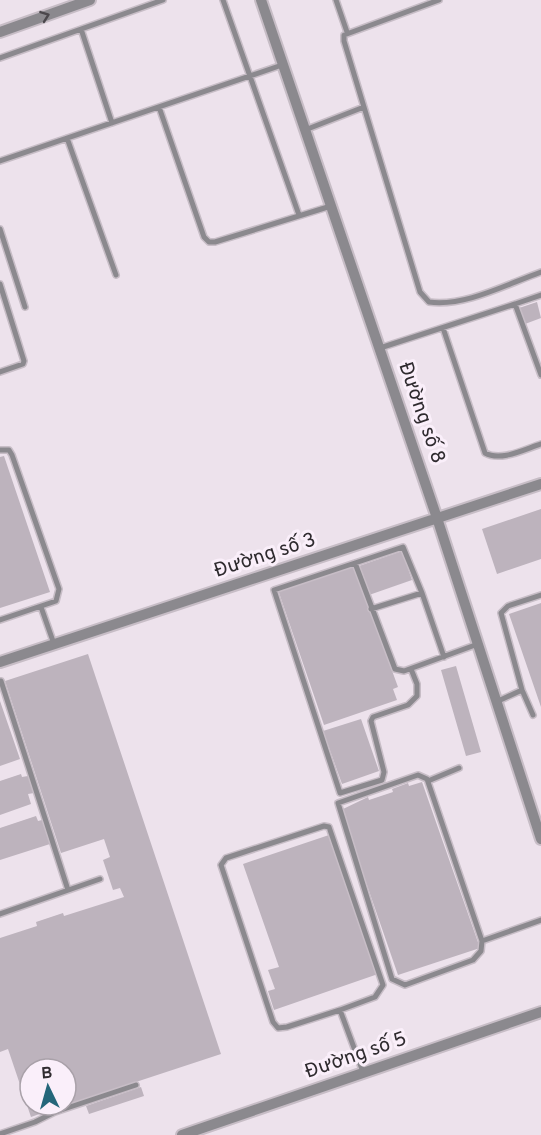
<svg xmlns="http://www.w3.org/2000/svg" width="541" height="1135" font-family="Overpass,sans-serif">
	<rect width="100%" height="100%" fill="#ede2ec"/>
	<path fill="#bdb3bd" d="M537,302L541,318L525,324L519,308Z
		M4,456L50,592L0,608V457Z
		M541,509V559L497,574L482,529Z
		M402,551L412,580L369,595L359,566Z
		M353,564L398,687L393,689L397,700L324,725L278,590Z
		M541,603V707L509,614Z
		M88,654L221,1054L66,1105V1069H30V1105H65L31,1117L8,1049L0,1052V938L37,926L36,922L63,913L64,916L124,897L120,888L113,890L103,860L110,857L104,839L61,853L5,681Z
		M456,666L481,752L466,756L441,670Z
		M0,701L20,759L0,766Z
		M361,719L379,771L342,784L323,731Z
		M21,774L22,777L28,776L34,793L28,794L31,804L0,815V781Z
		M422,782L480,948L398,975L341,810L368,797L369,800L393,792L392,789L408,783L409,786Z
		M36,816L38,821L42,820L50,844L0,860V828Z
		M329,835L378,974L274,1010L268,991L275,989L268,970L279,967L243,864Z
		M141,1087L144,1096L89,1114L86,1106Z"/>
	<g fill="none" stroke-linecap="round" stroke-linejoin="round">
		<defs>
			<path id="service" d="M223,0L299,215
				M336,0L347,32
				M439,0L344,35V41L420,292L429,302C465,307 507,284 541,272
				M81,29L112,123
				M0,58L163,0
				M159,107L204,237L209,242H215L331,206
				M305,130L364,107
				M67,138L116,275
				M0,161L282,65
				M0,229L25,307
				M0,284L24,361L23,364L0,372
				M515,304L541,295
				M443,328L485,453C501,462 525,449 541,444
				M380,348L515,304L541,375
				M0,450H9L12,455L59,589L56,601L0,620
				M355,563L395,669L404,671L478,644
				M41,607L54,644
				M371,609L422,593L444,657
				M411,669L417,684V696L408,705L373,717L371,721L384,772L382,780L340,793L274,590L403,547L422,593
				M1,681L68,890
				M496,702L522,690
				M533,715L522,690L501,613L508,606L541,595
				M428,781L459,768
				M0,914L100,879
				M482,941L427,779L418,775L338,803L392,979L405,985L473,960L481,951L482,941L541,920
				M340,1010L375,997L383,985L329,827L324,826L226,858L221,865L273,1022L278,1028L287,1027L340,1010L363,1072
				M0,1134L35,1122L55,1112L136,1085"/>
			<path id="minor" d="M261,0L437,518L541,839
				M0,32L90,0
				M0,662L541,484
				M182,1135L541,1012"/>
		</defs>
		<use href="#service" stroke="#c7bdc6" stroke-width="8"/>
		<use href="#minor" stroke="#c7bdc6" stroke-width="14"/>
		<use href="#service" stroke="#8b898e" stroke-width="5"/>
		<use href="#minor" stroke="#8b898e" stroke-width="10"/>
	</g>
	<defs><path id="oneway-chevron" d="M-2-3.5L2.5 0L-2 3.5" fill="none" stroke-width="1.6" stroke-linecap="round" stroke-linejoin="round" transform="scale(1.5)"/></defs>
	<use stroke="#4b474c" href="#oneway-chevron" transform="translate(45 16) rotate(-20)"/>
	<g text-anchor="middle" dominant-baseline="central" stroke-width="6" stroke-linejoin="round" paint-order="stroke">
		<g font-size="20" fill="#2f2b2f" stroke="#faeffa">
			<text transform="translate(421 413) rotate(71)">Đường số 8</text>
			<text transform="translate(265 556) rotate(-18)">Đường số 3</text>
			<text transform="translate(356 1056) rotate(-19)">Đường số 5</text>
		</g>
	</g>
	<g transform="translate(48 1087) rotate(355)"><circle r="28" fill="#faeffa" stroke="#a9a1a9" stroke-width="1.5"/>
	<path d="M0-4.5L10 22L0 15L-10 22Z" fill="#24667a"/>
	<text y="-9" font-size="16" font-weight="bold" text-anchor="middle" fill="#2f2b2f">B</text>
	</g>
</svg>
